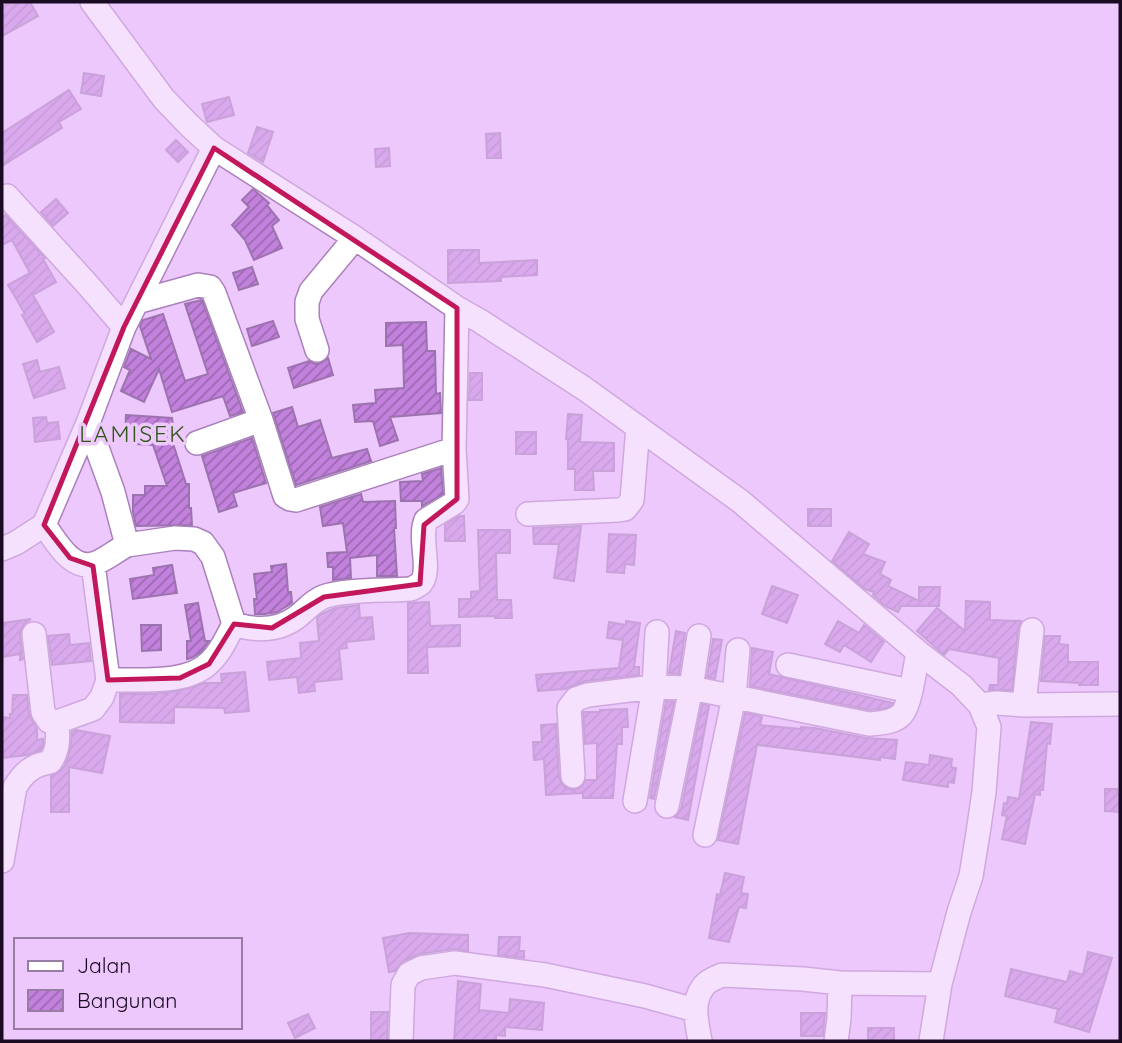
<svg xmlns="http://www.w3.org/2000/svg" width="1122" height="1043" font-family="Quicksand,sans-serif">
	<defs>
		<pattern id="building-hatch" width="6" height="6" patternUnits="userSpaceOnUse" patternTransform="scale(1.75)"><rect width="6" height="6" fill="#c181dc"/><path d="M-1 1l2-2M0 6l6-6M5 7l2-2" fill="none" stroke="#9c68b2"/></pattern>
	</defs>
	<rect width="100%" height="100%" fill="#ecc8fc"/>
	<path fill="url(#building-hatch)" stroke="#9d73af" stroke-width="2" d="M11,2H30L38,16L2,36V7Z
		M84,73L104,76L101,96L81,93Z
		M69,90L81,109L59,122L62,128L2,166V133Z
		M229,97L234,115L207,122L202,104Z
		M257,127L273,132L263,162L248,153Z
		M500,133L501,158H487L486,134Z
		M176,140L188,152L178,162L166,150Z
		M389,148L390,166L376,167L375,149Z
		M253,189L269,203L267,205L279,220L272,226L282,248L254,260L245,240L232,225L249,207L242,200Z
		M56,199L68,213L53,226L41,212Z
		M5,215L45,258L43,259L56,282L33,295L54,332L37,342L22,315L25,314L8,285L30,273L12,240L2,245V217Z
		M448,250H479V263L537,260V275L501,277V281L448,283Z
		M252,267L258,284L239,290L233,273Z
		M202,300L243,412L230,416L223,396L172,412L159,369L144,402L121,391L130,370L124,367L131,349L151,359L140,326L143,320L163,314L185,381L208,374L185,304Z
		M273,321L279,337L252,346L247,329Z
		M426,322L427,351H435L436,394L440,393L441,413L390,417L398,440L380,446L373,421L355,422L353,405L376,403L375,390L404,388L403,345L386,346V323Z
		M328,358L333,375L294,388L288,368L309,361L315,364L321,363Z
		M37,360L40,372L59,367L65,388L34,398L23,364Z
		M470,373H482V400H469Z
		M292,407L298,427L320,420L332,458L367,449L371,461L296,485L273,413Z
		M568,414L582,415L580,442L614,443V471H593L594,490H575V469H568V440L566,439Z
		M126,415L172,418L175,437H171L186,484H189V508H191L192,525L136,526L133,512V495H145V486H167L153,445L136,444V441L125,440Z
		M46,417L47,423L58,422L60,439L35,442L33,418Z
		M516,432H536V454H516Z
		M252,438L266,483L233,493L237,506L219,512L202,456Z
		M441,468L443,494L422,506V501H401L400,482L423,481L422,474Z
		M361,494L363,502L395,501L396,528H394L397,576H377V555L350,558L351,578L333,580V567H328L327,553L347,552L343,523L323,526L320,507Z
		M808,509H831V526H808Z
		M459,516H464L465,541H445V525Z
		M581,526L574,581L554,578L559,544H534L533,528Z
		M478,530H510V553H496L497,600H511L512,618H495V616L459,617V599H471V592L480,591Z
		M849,532L869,544L863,554L885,562L880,574L891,580L888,586L919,601V587H940L939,606H901L898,612L885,606L873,595L874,592L865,589L832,561Z
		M609,534L636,535L634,565L625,564L624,573L607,572Z
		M286,564L288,592H291L292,603L277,612L265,614H255L254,599H257L254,574L272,572L271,566Z
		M172,565L177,593L133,599L130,579L154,575L153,568Z
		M772,586L798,595L787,623L762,614Z
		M966,601L990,602V620L1021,621L1018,629L1012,690H989L990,685H998L999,658L949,649L944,655L917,631L937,608L965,631Z
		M429,602L430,626L460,625V646L427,647L428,673H408V603Z
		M198,603L205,641H209L201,652L193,657L187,659V641H191L185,605Z
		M359,605L360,618L372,617L374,639L346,642L347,648L339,649L342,679L314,682L315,691L299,693L297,677L269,680L267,662L301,658L300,643L319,641L317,618L321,614L335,608Z
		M31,619L25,623L21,629L20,636L23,659L20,660V654L2,657V623Z
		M626,621L640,623L634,667H639V675L586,681L572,686L566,689L538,691L536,675L619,668L623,640L607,638L609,622L626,625Z
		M838,621L859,633L864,625L884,642L871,662L844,645L840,652L825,644Z
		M141,625H161V650L142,651Z
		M676,631L685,633L679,674L669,673Z
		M69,634L70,645L89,643L91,661L52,665L48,636Z
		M1045,636H1060L1059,644L1068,645V662H1098V685H1079V683L1041,681Z
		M713,639L722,640L715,679L707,677Z
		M752,648L773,652L769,674L893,703L887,708L870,710L750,686Z
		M245,672L249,711L225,713L224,708L174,707V723L120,722V694H149L178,691L205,683H222L221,674Z
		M13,695H27L29,714L37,729V740L43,739V745L41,750L28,755L2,758V717L10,718V714H12Z
		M666,701L674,702L654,799L650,798Z
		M702,704L709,706L688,820L675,817L681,809Z
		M627,709L628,727H622V744H617L613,798H583V793L546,795L544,759L534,760L533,742H542L541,725L556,724L559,777L562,784L566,788L574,790L581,787L586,780H597V743L585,744L583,712H600V710Z
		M745,713L760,716L762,717L760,725L801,729V727L815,728L866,738L897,740L895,759L880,757V760L864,758L757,745L738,844L718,840Z
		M1031,722L1052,724L1050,744L1047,743L1043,790H1040V795L1035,794L1025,844L1002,839L1007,816L1002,815L1004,803L1007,804L1008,797L1019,799Z
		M76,730L110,736L102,773L69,767V812H51V776L61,770L65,765L70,750L72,732Z
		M930,755L952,759L951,767L956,768L954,783L948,782V787L903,780L906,762L929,765Z
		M1105,789H1117V794H1120V812L1105,811Z
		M725,873L744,877L741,893L748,894L746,908L739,907L729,942L709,938L717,894L720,895Z
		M409,933L468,935V951L453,949L419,954L403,961L395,971L389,972L383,938Z
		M499,937H520L519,951H524V958L498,955Z
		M1088,952L1112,958L1089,1032L1055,1022L1058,1009L1005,996L1011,969L1067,982L1070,971L1083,975Z
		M458,981L481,984L479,1010L509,1013L510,999L544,1003L542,1030L505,1027V1036L496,1035V1041H454Z
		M371,1012H388L387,1041H371Z
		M801,1013H825L823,1036H801Z
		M308,1014L315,1028L295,1038L288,1023Z
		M868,1028H894V1041H868Z"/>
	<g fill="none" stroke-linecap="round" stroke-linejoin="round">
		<defs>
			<path id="minor" d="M92,2L164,99L189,125L214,148L355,238L457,308L480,321L585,389L740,501L918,652L961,685L980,705L989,727L984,792L978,833L971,876L959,912L940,984L931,1041
				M7,196L87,284L124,327
				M137,302L198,285L210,287L214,293L261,420L285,496L290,499L296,500L454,449
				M317,350L307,319V302L311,291L355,238
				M88,423L113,492L127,545L175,538L194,539L203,543L213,557L234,624C256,631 278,631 297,617C306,610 313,601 323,597C343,589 388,591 411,589C413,588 419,585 421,583C432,570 418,538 426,520L454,503L457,499L454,449L457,308
				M197,443L261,420
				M528,514L619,510L625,509L632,500L638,427
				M44,525C55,539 70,570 93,564C102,562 117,550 127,545
				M2,549L16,543L44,525L88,423L124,327L214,148
				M93,564L108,680
				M34,634L43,712L49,721L57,722
				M788,665L910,691
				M980,705L997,703L1024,705L1120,704
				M1024,705L1032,630
				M573,776L569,708L576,699L588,695L654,687L691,688L869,724C880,723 894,723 902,714C911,703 915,667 918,652
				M635,801L654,687L657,632
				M667,806L691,688L699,636
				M705,835L734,697L738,650
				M2,861L15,787C24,772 33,765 50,762C59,750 58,737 57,722L93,709L102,697L108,680C139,679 188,685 210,662C221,652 227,637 234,624
				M401,1041L403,985L409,974L421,968L455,963L545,975L645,996L695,1010
				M700,1041C697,1023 691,1003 703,987C707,981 715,978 722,975L803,979L840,983L940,984
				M836,1041L839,1019L840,983"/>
		</defs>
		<use href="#minor" stroke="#aa80bd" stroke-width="26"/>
		<use href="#minor" stroke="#fff" stroke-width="23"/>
	</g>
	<path d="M0 0H1122V1043H0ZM214,148L457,308V499L424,525L420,584L324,597L272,628L234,624L209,664L180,678L108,680L93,566L70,558L44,525L124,327Z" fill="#ecc8fc" fill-opacity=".55" fill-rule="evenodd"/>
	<path fill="none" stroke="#c2185b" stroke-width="5" stroke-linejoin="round" d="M214,148L457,308V499L424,525L420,584L324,597L272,628L234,624L209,664L180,678L108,680L93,566L70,558L44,525L124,327Z"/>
	<g text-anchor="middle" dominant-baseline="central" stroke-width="7" stroke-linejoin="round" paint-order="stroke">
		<g font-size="23" letter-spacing="2" fill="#305517" stroke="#ecc8fc">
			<text x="133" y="433">LAMISEK</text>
		</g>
	</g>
	<rect width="1122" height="1043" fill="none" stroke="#1b0b22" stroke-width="7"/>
	<rect x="14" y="938" width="228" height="91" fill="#ecc8fc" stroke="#987ca5" stroke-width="2"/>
	<rect x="28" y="961" width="35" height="10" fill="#ffffff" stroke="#987ca5" stroke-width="2"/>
	<text x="77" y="973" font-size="21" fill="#1b0b22">Jalan</text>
	<rect x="28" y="990" width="35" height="21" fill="url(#building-hatch)" stroke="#987ca5" stroke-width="2"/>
	<text x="77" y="1008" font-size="21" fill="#1b0b22">Bangunan</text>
</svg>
